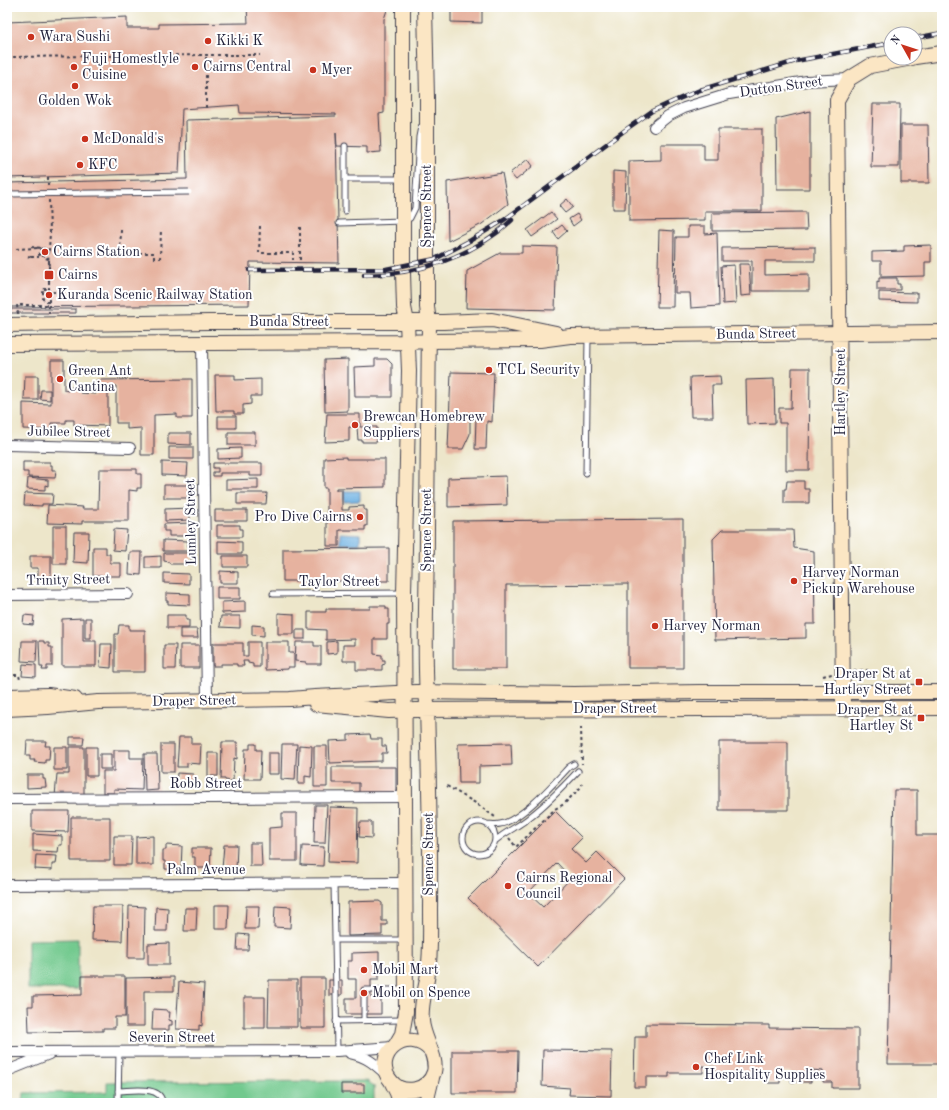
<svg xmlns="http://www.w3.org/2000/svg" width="949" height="1110" font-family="'Old Standard TT',serif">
	<rect width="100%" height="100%" fill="#fff"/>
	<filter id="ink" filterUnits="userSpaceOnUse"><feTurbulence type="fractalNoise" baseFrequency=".025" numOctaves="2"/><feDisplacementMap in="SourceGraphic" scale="8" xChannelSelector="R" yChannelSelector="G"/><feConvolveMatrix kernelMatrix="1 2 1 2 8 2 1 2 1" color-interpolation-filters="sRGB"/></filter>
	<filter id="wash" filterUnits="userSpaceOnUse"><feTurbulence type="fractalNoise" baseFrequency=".012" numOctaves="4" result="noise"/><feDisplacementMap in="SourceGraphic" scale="16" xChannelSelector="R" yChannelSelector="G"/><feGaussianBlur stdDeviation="0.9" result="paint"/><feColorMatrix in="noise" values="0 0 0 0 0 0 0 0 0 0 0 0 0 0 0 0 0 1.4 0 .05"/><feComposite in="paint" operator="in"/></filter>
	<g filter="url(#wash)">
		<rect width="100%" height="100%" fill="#ede6ca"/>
		<path fill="#72c98e" stroke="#4a7664" d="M78,939V989H28V940Z
			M367,1081L374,1086V1103H23L24,1093L107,1092V1082Z"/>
		<path fill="#6db1e2" stroke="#486a8e" d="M344,491H360V501L344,502Z
			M340,533L360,534V544H340Z"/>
		<g id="blocks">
			<path fill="#e6b29f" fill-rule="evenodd" d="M247,7H385L387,10L384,19V113L379,114L381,152L367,153V147L337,146L336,133L339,263L250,262L249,305L7,307V183L187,179L186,120L336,116V114L240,113L239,105L182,109L179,173L7,178V22L127,17V28H159V24L248,23Z
				M451,7H482V23L451,22Z
				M873,104H900L899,167H871Z
				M810,111V189H777L776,119Z
				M901,125H928L929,183H901Z
				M718,129H762V211H705V220L629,221V161L661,160V144H704V160H718Z
				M528,159L533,166L516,180L510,173Z
				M613,171L626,172L625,209H613Z
				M502,173L508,204L482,224L448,241L447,182Z
				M567,199L573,207L565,213L559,206Z
				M551,212L557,219L532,237L527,230Z
				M806,212L807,230L712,231V213Z
				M577,214L581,220L573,226L569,219Z
				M562,225L567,231L558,239L553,232Z
				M688,226H705V234L717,233L719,306L691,308L690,293H675L676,237H688Z
				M659,230L674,231L673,307H657Z
				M931,245V262H925V276L881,277V261H872V252L904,251V246Z
				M522,246L557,247L555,310L466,308L467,271L500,253H522Z
				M815,247V261H765V275L809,274V291H752V261H722V248Z
				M739,264H749L751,295L741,296Z
				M734,265L736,303L723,304L721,266Z
				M879,278H897V284H900V290H877V281L879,282Z
				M879,292L917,293V302L879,301Z
				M7,309H76V313H7Z
				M348,359V411L325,412L324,360Z
				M375,359H387L392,364V397H355L354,367L375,366Z
				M51,360H64V390L68,391L69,387L81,388V393L96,394V380L192,379V418H177V414L154,415V455H141V428L127,429V423H116V386H108V426L74,425V420H66V423H51V430L23,429V403L51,404Z
				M792,368H810L809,470H786V423H779V408H791Z
				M451,372L494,373L492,422L487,421L486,449H475L476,418H470V434L463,449H448Z
				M215,375H235V380L261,379V396H251V404L243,405V414H234V411H216Z
				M25,376H38V400H24Z
				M720,376L721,385H712L713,417H691L690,377Z
				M774,379L775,423L747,424L746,380Z
				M41,390H50V400L40,399Z
				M327,414H360V427H377V442H362V440H358L357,427H349V441L325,442Z
				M218,416H236V428H218Z
				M228,432H255V445H228Z
				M168,433H191V445L168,444Z
				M169,447H193V459H169Z
				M241,448V458L218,459V449Z
				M346,457V459H385V487L336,488V490H342V510H349V507L364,506V510H367V526H365V530H339V546H327V488H324V458Z
				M23,462H50V465H52V470H56L55,478L28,477V472H23Z
				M162,462L188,463L187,476L162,475Z
				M213,463H262V476H250V473H220V476H213V472H218V468H213Z
				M99,469H137V474H141V488H137V491L129,490V521H82V524L47,523L48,505L83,507L82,509H98Z
				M506,476L507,505L448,507V478Z
				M28,478L48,480V486L45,485V490L27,489Z
				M258,479V489H226V480Z
				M787,481H804V489H809V503H784V489H786Z
				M164,485H188V498H164Z
				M25,493L53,494L52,504H42V506L24,505Z
				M237,493H267L266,504H237Z
				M190,508V520L165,521V509Z
				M215,510H247V521H215Z
				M683,519V668H628V584L506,585V669H453V521Z
				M190,523V536H169V531H164V524Z
				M217,525H240V529H242V537H217Z
				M53,526H66V564H53Z
				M114,529L127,530L125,551L113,550Z
				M722,530H793L794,548L814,551L815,624H806V638L715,640L713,539Z
				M74,532H89L88,563L73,562Z
				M163,540L188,541V551H163Z
				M218,541L242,542V554H218Z
				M93,547H106V554H110V563H121V576H93Z
				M389,548V581H283V549Z
				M130,552H142L141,575L129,574Z
				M164,553H191V564H170L169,562L164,561Z
				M30,556H51V583H38V568H30Z
				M161,556V568H145V557Z
				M223,556H247V567H223Z
				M220,571L238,572V583H220Z
				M164,573L189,574V584L164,583Z
				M217,587H240V599H217Z
				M166,593L190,594V605L168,604V601H166Z
				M245,601V612L222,613V602Z
				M370,606H386V609H389V624H387V639H374V654L382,655V660H385V664L382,665V670H356V661H343V645H355V639L326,640V630L308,629V612H326V609H370Z
				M278,613L294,614V634H278Z
				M24,615L34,616L33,625L23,624Z
				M167,615H186V620H189V628H167Z
				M221,616H240V628L220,627Z
				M83,618V641H96V666H62V619Z
				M85,618H91V638H85Z
				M119,625H129V630H145V672H115V634H118Z
				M252,625L264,626V636L252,635Z
				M180,629H197L198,638H180Z
				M296,630H305V639H296Z
				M22,641H37L36,662L21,661Z
				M39,641H44V643H49V647H52V666H47V670H42L43,667H40Z
				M337,641V653L327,654V642Z
				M248,642H260V667H253V664L248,663V661H243L244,666H237V664H221V666H213V643H243V656H248Z
				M265,642H289V653H294V667H288V669L265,670Z
				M296,642H314V646H321V664H306V662L295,661Z
				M101,644H112L111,668L100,667Z
				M164,645H176L175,669H164Z
				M180,645H199V668H180Z
				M23,664L36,665V677L22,676Z
				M370,734L371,739H382V746H386L387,753H382V761L330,763L329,741L348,740V735Z
				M70,737H84L83,745H70Z
				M179,737H191V744H201L200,764L187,763V767H177Z
				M27,741H46L45,746H50L49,760H45V763L34,762L35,760H30V756H26Z
				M222,742H237V759L234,758L233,781L225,780V779H221Z
				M719,742H788V810H719Z
				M511,743L512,765L479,766V783H459L458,744Z
				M161,744H174V772H161Z
				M250,744H256V750H261L260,779H244L245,749H250Z
				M282,744H297L295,780L281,779Z
				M299,745L312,746L311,777L305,776V784H298Z
				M314,746H327V787H314Z
				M54,747H67V770H54Z
				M69,747H84V796H55L57,774H69Z
				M86,747H97V776H86Z
				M114,750H130V758H143L142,790L114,789V793H103V771H114Z
				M208,753H218V776H208Z
				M268,753H279V774H268Z
				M100,754H111V769H100Z
				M144,754H157L158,790L145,791Z
				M332,767H396V794H359V783H332Z
				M177,773L193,774V782L176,783Z
				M27,775H43V779H45L46,787L27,788Z
				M894,790H917V835H942V1064H888Z
				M315,805H327L325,843H314Z
				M330,807L358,808L357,863L328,862Z
				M32,811H69L68,832L32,831Z
				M555,811L582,838L571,849L586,863L597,852L624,879L538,967L468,898ZM557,863L571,878L543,907L528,893Z
				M282,813H297V861H269V828L282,827Z
				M71,817H110V861H71Z
				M360,822H372V838L359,837Z
				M33,834L62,836V845H59L58,852L33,851Z
				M114,836H132L131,865H114Z
				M153,836V865H136V837Z
				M250,843H261L262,866H250Z
				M166,845L182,846L181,870L165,869V861H163V850H166Z
				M224,845H237L236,870L222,869Z
				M302,846L324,847L323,866L301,865Z
				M192,848H211L210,871H206V868H195V857H192Z
				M36,855L57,856L56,864H52V870L35,869Z
				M379,901L382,903V921H387V925H382V935L348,936V902Z
				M215,905H229L228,929H215Z
				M93,906H123L122,941L92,940Z
				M129,906L145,907L144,958H128Z
				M246,906H259L258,929H245Z
				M275,906L291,907L290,928L274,927Z
				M156,907L168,908L167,931H155Z
				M185,908H197L196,931H184Z
				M238,934L249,935L248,950H237Z
				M169,943V965H148V944Z
				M379,952V979H371V998H381V1014H346V998H356V979H348V961H352V953Z
				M82,976H125V1017H115V1028H103V1031L29,1032L28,1006H33V996L82,995Z
				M174,977V991H144V1026H126V978Z
				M300,978H325V1028H300Z
				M269,980H297V1027H268Z
				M329,980H342V995H329Z
				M179,982L204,984L202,1026L199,1025V1030L176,1029Z
				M244,997H265V1028H244Z
				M153,1009L167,1010V1012H170L169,1020L172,1021V1025H169V1030H152Z
				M646,1024L769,1025V1028L858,1029V1088H832V1082H823V1071L811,1070V1082H791V1072H780V1083H768V1077H748V1074L715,1073V1067L703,1066V1073H669V1077H646V1087H634L635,1037H646Z
				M543,1050L612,1051L611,1096L569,1095L570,1088L542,1086Z
				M452,1051H518L517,1093H452Z
				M341,1084H364V1093H341Z"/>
		</g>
	</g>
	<g filter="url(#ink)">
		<use href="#blocks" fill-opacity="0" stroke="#403f50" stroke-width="1"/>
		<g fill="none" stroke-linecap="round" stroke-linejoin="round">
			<defs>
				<path id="lane" d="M345,146V211
					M345,179H403
					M339,223L404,221L410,218L415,208L419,137L421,127
					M586,473L588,338
					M273,594L402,593
					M463 838a16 16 0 1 1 32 0a16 16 0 1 1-32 0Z
					M487,824C491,824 496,825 500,824C521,821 554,783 569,767L574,764
					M495,841C506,831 520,826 531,816C548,803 563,787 578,771
					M334,883L337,1051
					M335,940H405
					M364,1020V990H405
					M336,1021L403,1020
					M118,1091C131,1091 162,1085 162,1103
					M118,1103L119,1052"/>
				<path id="street" d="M654,127L668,116L684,108L729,94L807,81L849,79
					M202,344L207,700
					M7,445L130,448
					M7,595L128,594
					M7,799L406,797
					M7,885L405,883
					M7,1052L337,1051L393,1047
					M350,1053C366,1056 375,1064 387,1075
					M7,1071L49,1054"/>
				<path id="secondary" d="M425,7L427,98V307L429,322C428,391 428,459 427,527C427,575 425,622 426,670C428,750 431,830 430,910C430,931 431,952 428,973C426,989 420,1005 422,1021C423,1038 438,1057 434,1072C428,1091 403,1096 391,1081C370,1056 407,1024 431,1051
					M915,57L942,53
					M7,325L209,322H443L492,320L556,333
					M7,344L407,342L429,341L540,340L570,336L942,332
					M7,696L48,695L75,699
					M316,704L389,711L416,710L942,708
					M843,708L837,100L849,79L870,66L912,58
					M7,709L48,707L98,702L290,699L315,697L416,692L574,694L699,692H942
					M395,1046L402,1034L406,1012L404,593L409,371L407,322L404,307L403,273V7
					M391,1081L397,1093L400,1103
					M426,1103L432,1078"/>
			</defs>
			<use href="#lane" stroke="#403f50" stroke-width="7"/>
			<use href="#street" stroke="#403f50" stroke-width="12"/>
			<use href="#secondary" stroke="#403f50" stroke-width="16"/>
			<path stroke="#403f50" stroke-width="2" stroke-dasharray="3 3" stroke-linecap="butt" d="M7,57L206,55H260
				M206,108V55
				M48,177V188
				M260,226L259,253H293V260
				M121,230L120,253H154V259
				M31,247L42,248L48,250L49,268
				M42,248L39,251V256H45V258L49,259
				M16,249L37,248
				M48,250H49L50,232L49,200
				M43,253H48
				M28,256L31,257L28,258
				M31,257H39
				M160,259L161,229
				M300,260V224
				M49,302H46L43,299V289H49V292H55
				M18,314L17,305H49
				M49,314V281
				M854,671L868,670
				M14,675H19L20,680
				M823,676L832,674
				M581,727L582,764
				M447,786L477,804L495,817
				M509,838L516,847L555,809L564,804L580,788L582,784"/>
			<use href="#lane" stroke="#fff" stroke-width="5"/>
			<use href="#street" stroke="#fff" stroke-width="10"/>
			<use href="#secondary" stroke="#fbe6c4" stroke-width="14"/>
			<defs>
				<path id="rail" d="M915,38L942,33
					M249,270L386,269L435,259L471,240L504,220L628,128L652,111L674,101L700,90L796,61L891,43
					M364,275C418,275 472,257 512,220"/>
			</defs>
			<use href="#rail" stroke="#22223b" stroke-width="4.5"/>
			<use href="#rail" stroke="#fff" stroke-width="3" stroke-dasharray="9" stroke-linecap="butt"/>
			<defs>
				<path id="lane-bridge" d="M7,194L189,192"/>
			</defs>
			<use href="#lane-bridge" stroke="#403f50" stroke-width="7" stroke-linecap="butt"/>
			<path stroke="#403f50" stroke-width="2" stroke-dasharray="3 3" stroke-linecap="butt" d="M49,281V259"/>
			<use href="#lane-bridge" stroke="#fff" stroke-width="5"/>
		</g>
	</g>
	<g fill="#c8321e" stroke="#fff" stroke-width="1.5">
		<circle cx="31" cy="37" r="4"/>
		<circle cx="208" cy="41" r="4"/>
		<circle cx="74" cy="67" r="4"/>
		<circle cx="195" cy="67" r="4"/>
		<circle cx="313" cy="70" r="4"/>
		<circle cx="75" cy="86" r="4"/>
		<circle cx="85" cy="139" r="4"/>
		<circle cx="80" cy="165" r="4"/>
		<circle cx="45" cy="252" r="4"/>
		<rect x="44" y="270" width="10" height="10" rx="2"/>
		<circle cx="49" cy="295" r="4"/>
		<circle cx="489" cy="370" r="4"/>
		<circle cx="60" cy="379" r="4"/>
		<circle cx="355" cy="425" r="4"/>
		<circle cx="360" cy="517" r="4"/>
		<circle cx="794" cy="581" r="4"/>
		<circle cx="655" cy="626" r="4"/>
		<rect x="915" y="678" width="8" height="8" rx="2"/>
		<rect x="917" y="714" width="8" height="8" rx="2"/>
		<circle cx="508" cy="886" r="4"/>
		<circle cx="364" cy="970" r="4"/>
		<circle cx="364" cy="993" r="4"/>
		<circle cx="696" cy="1067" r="4"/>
	</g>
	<g text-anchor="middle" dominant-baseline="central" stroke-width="4" stroke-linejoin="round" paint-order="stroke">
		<g font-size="14" fill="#22223b" stroke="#fff" text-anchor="start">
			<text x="39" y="37">Wara Sushi</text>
			<text x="216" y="41">Kikki K</text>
			<text x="82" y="59">Fuji Homestlyle<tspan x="82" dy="16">Cuisine</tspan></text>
			<text x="203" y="67">Cairns Central</text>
			<text x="321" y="70">Myer</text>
			<text x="75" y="101" text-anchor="middle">Golden Wok</text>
			<text x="93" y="139">McDonald's</text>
			<text x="88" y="165">KFC</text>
			<text x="53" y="252">Cairns Station</text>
			<text x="58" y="275">Cairns</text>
			<text x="57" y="295">Kuranda Scenic Railway Station</text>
			<text x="497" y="370">TCL Security</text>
			<text x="68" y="371">Green Ant<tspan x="68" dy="16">Cantina</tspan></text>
			<text x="363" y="417">Brewcan Homebrew<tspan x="363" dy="16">Suppliers</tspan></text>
			<text x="352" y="517" text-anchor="end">Pro Dive Cairns</text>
			<text x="802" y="573">Harvey Norman<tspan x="802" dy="16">Pickup Warehouse</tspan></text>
			<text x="663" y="626">Harvey Norman</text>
			<text x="911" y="674" text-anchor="end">Draper St at<tspan x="911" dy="16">Hartley Street</tspan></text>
			<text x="913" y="710" text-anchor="end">Draper St at<tspan x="913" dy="16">Hartley St</tspan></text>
			<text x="516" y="878">Cairns Regional<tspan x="516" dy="16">Council</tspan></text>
			<text x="372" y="970">Mobil Mart</text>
			<text x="372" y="993">Mobil on Spence</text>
			<text x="704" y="1059">Chef Link<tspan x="704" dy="16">Hospitality Supplies</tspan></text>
		</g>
		<g font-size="14" fill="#22223b" stroke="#fff">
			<text transform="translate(781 87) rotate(-8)">Dutton Street</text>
			<text transform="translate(427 206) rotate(-90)">Spence Street</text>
			<text x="289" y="322">Bunda Street</text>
			<text transform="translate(756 334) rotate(-1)">Bunda Street</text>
			<text transform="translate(841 392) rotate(-90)">Hartley Street</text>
			<text transform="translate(69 432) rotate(1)">Jubilee Street</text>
			<text transform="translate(191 522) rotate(-91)">Lumley Street</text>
			<text transform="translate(427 530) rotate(-90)">Spence Street</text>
			<text transform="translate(68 580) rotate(-1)">Trinity Street</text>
			<text x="339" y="582">Taylor Street</text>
			<text transform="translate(194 701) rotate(-1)">Draper Street</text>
			<text x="615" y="709">Draper Street</text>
			<text x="206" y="784">Robb Street</text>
			<text transform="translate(429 854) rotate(-90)">Spence Street</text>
			<text x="206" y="870">Palm Avenue</text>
			<text x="172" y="1038">Severin Street</text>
		</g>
	</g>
	<rect width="949" height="1110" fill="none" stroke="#fff" stroke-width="24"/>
	<g transform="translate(903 46) rotate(309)"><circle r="19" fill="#ffffff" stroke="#a7a7b1"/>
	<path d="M0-3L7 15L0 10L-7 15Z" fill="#c8321e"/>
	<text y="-6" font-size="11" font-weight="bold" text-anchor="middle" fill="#22223b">N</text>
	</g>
</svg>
